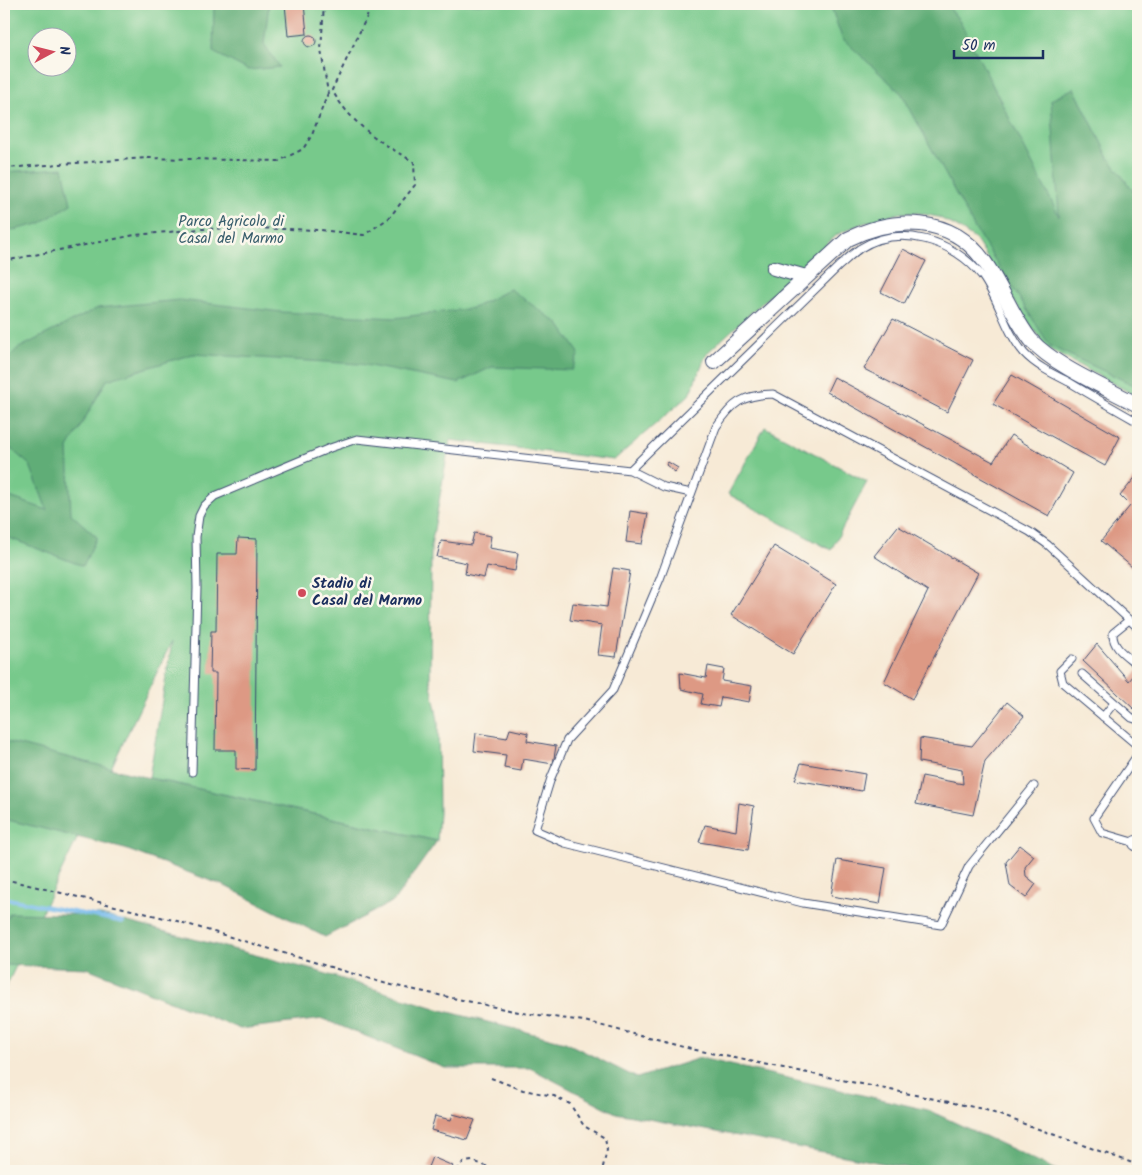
<svg xmlns="http://www.w3.org/2000/svg" width="1142" height="1175" font-family="Kalam,sans-serif">
	<rect width="100%" height="100%" fill="#fbf7ec"/>
	<filter id="ink" filterUnits="userSpaceOnUse"><feTurbulence type="fractalNoise" baseFrequency=".02" numOctaves="2"/><feDisplacementMap in="SourceGraphic" scale="10" xChannelSelector="R" yChannelSelector="G"/><feConvolveMatrix kernelMatrix="1 2 1 2 8 2 1 2 1" color-interpolation-filters="sRGB"/></filter>
	<filter id="wash" filterUnits="userSpaceOnUse"><feTurbulence type="fractalNoise" baseFrequency=".0096" numOctaves="4" result="noise"/><feDisplacementMap in="SourceGraphic" scale="20" xChannelSelector="R" yChannelSelector="G"/><feGaussianBlur stdDeviation="1.12" result="paint"/><feColorMatrix in="noise" values="0 0 0 0 0 0 0 0 0 0 0 0 0 0 0 0 0 1.4 0 .05"/><feComposite in="paint" operator="in"/></filter>
	<g filter="url(#wash)">
		<rect width="100%" height="100%" fill="#f7ead6"/>
		<path fill="#77c98b" stroke="#497c74" fill-rule="evenodd" d="M4,4H1138V397L1047,348L1021,312L976,240L957,227L938,217L918,213H900L861,224L838,234L707,353L689,395L614,460L450,440L431,546L430,679L438,721L439,813L437,841L149,778L172,641L4,991ZM38,38H68V68H38Z
			M765,427L867,482L831,550L728,494Z"/>
		<path fill="#61ad77" stroke="#3e6e6a" d="M214,4H269L264,44L280,67L248,70L213,52Z
			M830,4H946L960,21L1059,216L1051,100L1074,88L1109,158L1138,198V387L1050,346L975,229L902,94L842,38Z
			M63,168L71,204L39,224L4,232V172Z
			M510,289L559,324L579,353L572,370L492,367L458,383L360,364L193,354L107,380L68,448L71,514L97,537L83,566L4,536V495L47,510L30,465L4,443V362L17,349L98,308L179,300L282,312L395,318L473,308Z
			M4,741L149,778L437,841L394,901L325,937L225,886L125,849L4,819Z
			M10,913L101,915L317,971L445,1011L565,1042L637,1078L700,1058L928,1110L1059,1171H924L616,1113L530,1068H445L323,1019L240,1029L87,968L4,965V923Z"/>
		<g fill="none" stroke-linecap="round" stroke-linejoin="round">
			<path stroke="#78bcee" stroke-width="4" d="M4,898L123,922"/>
		</g>
		<g id="blocks">
			<path fill="#dd9984" d="M285,4H304L307,34L288,36Z
				M304 41a6 6 0 1 1 12 0a6 6 0 1 1-12 0Z
				M903,249L926,261L904,304L881,292Z
				M893,319L973,360L947,412L864,369Z
				M1012,375L1120,437L1105,466L993,404Z
				M834,377L993,462L1011,435L1073,473L1049,516L827,392Z
				M668,462L678,468L675,472L666,465Z
				M1138,474V572L1101,541L1130,506L1120,496Z
				M630,511L648,514L642,544L626,542Z
				M898,526L978,573L912,699L884,682L928,591L874,556Z
				M474,533L491,536L489,548L518,553L515,571L487,566L484,578L465,574L467,563L437,557L441,541L471,545Z
				M238,538L257,539L255,770L236,769V750H215L216,673H210L211,631H216L217,554H237Z
				M774,546L836,584L793,654L731,615Z
				M613,568L630,571L616,657L598,655L602,625L570,620L573,603L607,607Z
				M1097,644L1129,681L1138,670V704L1134,709L1083,661Z
				M708,666L724,669L722,681L752,686L749,702L721,697L719,707L701,704L703,694L681,689L680,673L706,678Z
				M1007,702L1024,716L985,761L973,815L916,804L922,776L963,784L962,770L919,762L920,738L972,746Z
				M510,729L528,733L527,741L556,746L553,764L523,759L521,771L504,768L506,755L474,751L476,733L507,738Z
				M801,763L865,774L862,791L795,780Z
				M739,803L754,806L748,850L699,842L705,825L736,831Z
				M1020,845L1034,856L1025,867L1026,876L1036,884L1026,898L1010,886L1006,862Z
				M837,860L886,868L880,904L831,896Z
				M453,1114L475,1120L467,1140L431,1130L435,1116L451,1120Z
				M432,1157L453,1166L450,1171H437L428,1167Z"/>
		</g>
	</g>
	<g filter="url(#ink)">
		<use href="#blocks" fill-opacity="0" stroke="#3c4b70" stroke-width="1"/>
		<g fill="none" stroke-linecap="round" stroke-linejoin="round">
			<defs>
				<path id="lane" d="M630,470L664,487L691,493
					M1129,620L1113,633C1112,647 1125,655 1135,663
					M1072,659L1060,671L1063,683L1138,746
					M1082,674L1132,718L1138,720
					M1103,717L1114,703
					M192,772L197,588L196,537L199,516L204,506L215,496L330,448L357,439L630,470L839,266C845,261 852,254 859,249C899,223 954,240 982,276C999,299 1005,331 1024,353C1036,366 1053,374 1069,382C1092,396 1115,409 1138,422
					M1034,786L969,866L941,925L803,903L565,843L535,830L551,778L567,740L613,690L660,579L716,427C733,402 742,395 773,394L1030,532L1048,545L1138,628
					M1136,843L1102,833L1094,818L1138,754"/>
				<path id="street" d="M774,268L806,277
					M714,362L848,239C894,216 951,215 984,261C1002,286 1012,316 1031,340C1054,366 1107,388 1138,405
					M1136,843L1138,844"/>
			</defs>
			<use href="#lane" stroke="#3c4b70" stroke-width="9"/>
			<use href="#street" stroke="#3c4b70" stroke-width="16"/>
			<path stroke="#3c4b70" stroke-width="2" stroke-dasharray="4 4" stroke-linecap="butt" d="M324,4L321,50L328,93
				M4,168L147,158L279,161L303,149L312,135L328,93L332,90
				M4,261L135,235L201,229L249,228L321,230L364,235L389,218L415,185L414,162C381,143 351,124 332,90L373,4
				M4,879L177,921L387,984L523,1013L584,1021L691,1049L983,1109L1138,1165
				M491,1078L523,1090L554,1096L570,1104L584,1126L605,1138L607,1150L602,1171
				M457,1171L463,1162L473,1161L498,1171"/>
			<use href="#lane" stroke="#fff" stroke-width="7"/>
			<use href="#street" stroke="#fff" stroke-width="14"/>
		</g>
	</g>
	<circle fill="#d1495b" stroke="#fbf7ec" stroke-width="2" cx="302" cy="593" r="5"/>
	<g text-anchor="middle" dominant-baseline="central" stroke-width="5" stroke-linejoin="round" paint-order="stroke">
		<g font-size="15" fill="#375d6c" stroke="#fbf7ec">
			<text x="231" y="222">Parco Agricolo di<tspan x="231" dy="17">Casal del Marmo</tspan></text>
		</g>
		<g font-size="15" font-weight="bold" fill="#1b2f5e" stroke="#fbf7ec" text-anchor="start">
			<text x="312" y="584">Stadio di<tspan x="312" dy="17">Casal del Marmo</tspan></text>
		</g>
	</g>
	<rect width="1142" height="1175" fill="none" stroke="#fbf7ec" stroke-width="20"/>
	<g transform="translate(52 52) rotate(83)"><circle r="24" fill="#fbf7ec" stroke="#a1a7b3"/>
	<path d="M0-4L9 19L0 12L-9 19Z" fill="#d1495b"/>
	<text y="-8" font-size="14" font-weight="bold" text-anchor="middle" fill="#1b2f5e">N</text>
	</g>
	<path d="M954 50v8h89v-8" fill="none" stroke="#1b2f5e" stroke-width="2.5"/>
	<text x="962" y="50" font-size="15" fill="#1b2f5e" stroke="#fbf7ec" stroke-width="4" paint-order="stroke">50 m</text>
</svg>
